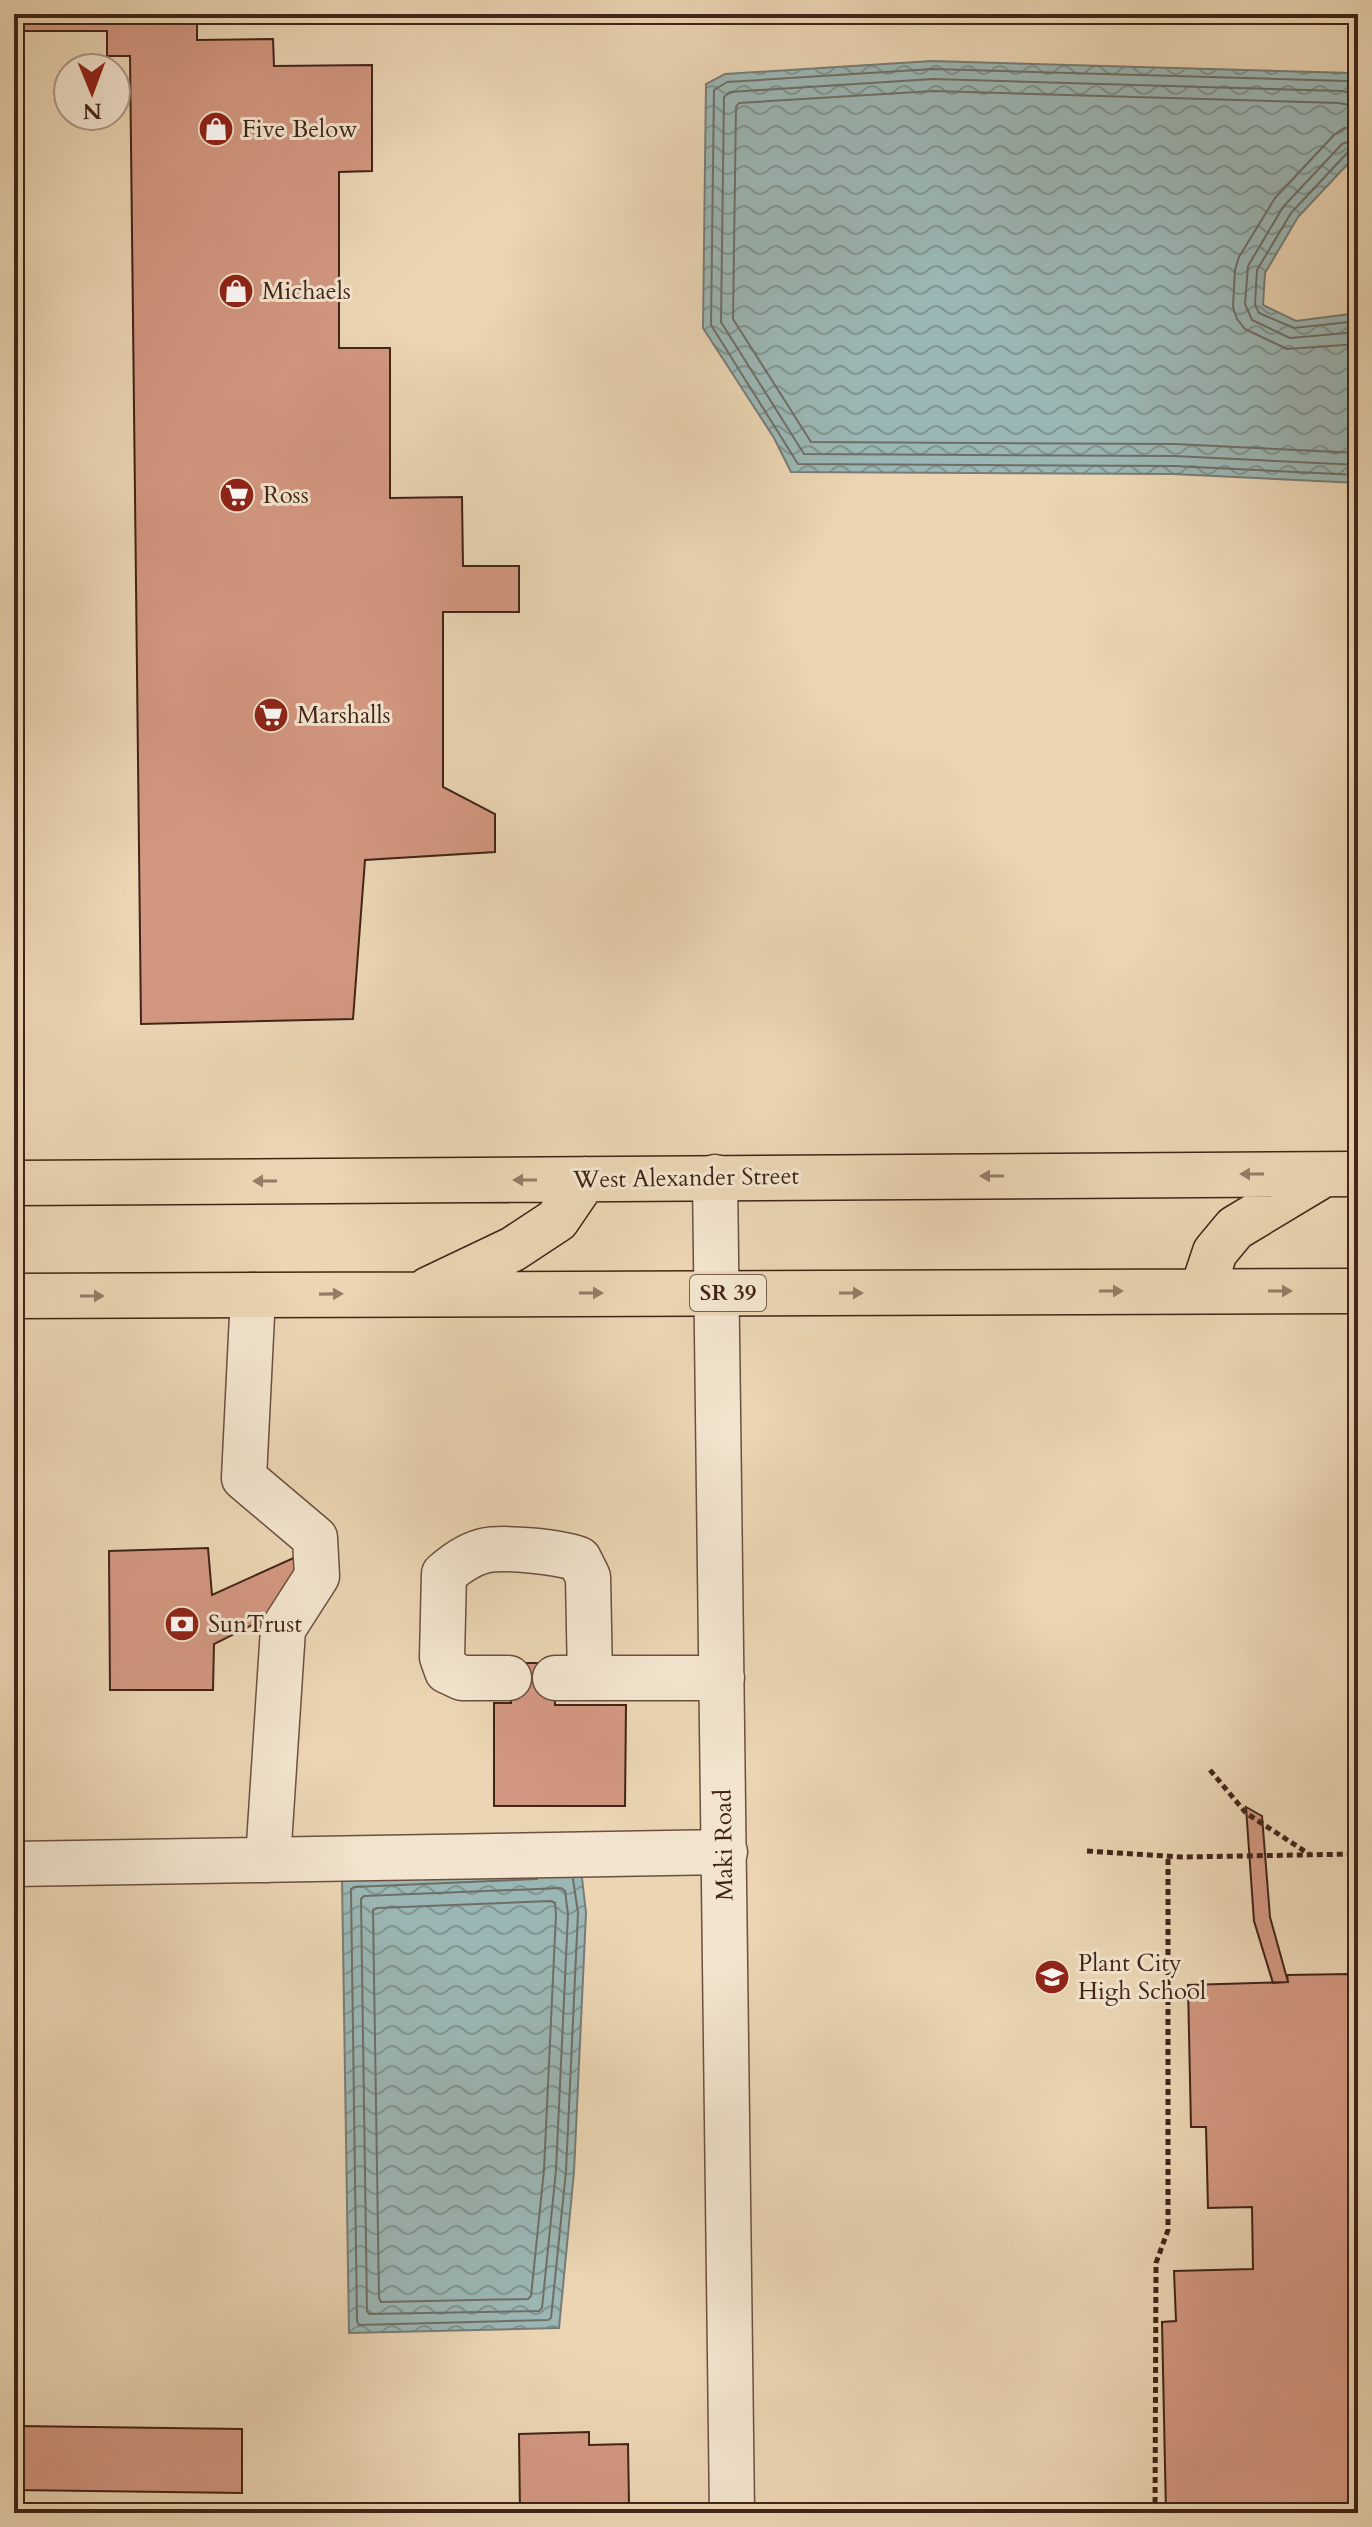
<svg xmlns="http://www.w3.org/2000/svg" width="1372" height="2527" font-family="Cardo,serif">
	<defs>
		<pattern id="water-waves" width="16" height="10" patternUnits="userSpaceOnUse" patternTransform="scale(2)"><rect width="16" height="10" fill="#9bb7b5"/><path d="M0 5q4-4 8 0t8 0" fill="none" stroke="#809592"/></pattern>
	</defs>
	<rect width="100%" height="100%" fill="#ebd5b3"/>
	<filter id="stains"><feTurbulence type="fractalNoise" baseFrequency=".0025" numOctaves="4"/><feColorMatrix values="0 0 0 0 .2 0 0 0 0 .09 0 0 0 0 .02 0 0 0 .5 -.17"/></filter>
	<radialGradient id="worn" r=".72"><stop offset=".6" stop-color="#630" stop-opacity="0"/><stop offset="1" stop-color="#630" stop-opacity=".3"/></radialGradient>
	<path fill="url(#water-waves)" stroke="#777c76" stroke-width="2" d="M932,61L1351,73L1358,81V153L1298,217L1265,273L1263,305L1296,321L1358,313V483L1173,474L791,472L774,438L703,328L706,84L725,74Z
		M581,1869L586,1913L574,2172L559,2328L349,2333L342,1879Z"/>
	<g fill="none" stroke-linecap="round" stroke-linejoin="round">
		<path stroke="#6e6e66" stroke-width="2" d="M1358,85L1346,81L933,69L727,82L714,90L711,325L798,464L1174,466L1358,475
			M1358,95L1342,91L933,79L730,92L724,97L721,322L804,454L1174,456L1358,465
			M1358,107L1339,103L933,91L739,103L736,107L733,319L811,442L1174,444L1358,453
			M1358,126L1344,128L1334,135L1275,198L1239,257L1235,270L1233,307L1237,319L1245,329L1287,349L1358,344
			M1358,138L1342,144L1283,207L1248,266L1245,304L1252,320L1290,338L1358,332
			M1358,148L1349,151L1291,213L1257,270L1255,305L1259,313L1294,328L1358,321
			M537,1879L354,1887L351,1889L357,2321L359,2325L548,2320L551,2318L566,2171L578,1913L573,1879
			M561,1888L565,1891L568,1914L556,2170L542,2308L539,2311L369,2314L367,2311L361,1899L364,1896Z
			M551,1901L555,1903L556,1914L544,2170L531,2296L528,2299L381,2302L379,2298L373,1910L377,1908Z"/>
	</g>
	<path fill="#d29780" stroke="#422418" stroke-width="2" d="M14,14H197V40L273,39L274,66L372,65V171L339,172V348H390V498L462,497L463,566H519V612H443V787L495,814V852L365,860L353,1019L141,1024L130,56H107V31H14Z
		M208,1548L212,1595L300,1555L296,1603L214,1644L213,1690H110L109,1551Z
		M511,1663H554L555,1705H626L625,1806H494V1703H511Z
		M1246,1807L1262,1816L1270,1917L1288,1982L1273,1983L1254,1921Z
		M1349,1974L1352,2118H1358V2513H1166L1162,2322L1176,2321L1174,2271L1253,2269L1252,2207L1208,2208L1206,2127H1191L1188,1985L1288,1982L1287,1975Z
		M17,2426L242,2429V2493L16,2490Z
		M589,2432V2445L628,2444L629,2504H597L598,2513H520L519,2434Z"/>
	<g fill="none" stroke-linecap="round" stroke-linejoin="round">
		<defs>
			<path id="minor" d="M715,1177L732,2513
				M253,1295L244,1478L315,1538L317,1576L283,1629L268,1860
				M509,1678H462L447,1671L442,1657L444,1574C456,1564 468,1555 483,1551C505,1546 558,1552 579,1559L588,1577L590,1678
				M555,1678H722
				M14,1864L725,1852"/>
			<path id="major" d="M14,1183L1358,1174
				M429,1289L513,1249L557,1220L585,1179
				M1202,1291L1215,1252L1235,1228L1323,1175
				M14,1296L1358,1291"/>
		</defs>
		<use href="#minor" stroke="#6c503f" stroke-width="47"/>
		<use href="#major" stroke="#422418" stroke-width="47"/>
		<path stroke="#422418" stroke-width="5" stroke-dasharray="6 4" stroke-linecap="butt" d="M1210,1770L1246,1813L1309,1854
			M1087,1851L1182,1857L1358,1854
			M1155,2513L1156,2263L1168,2230V1856"/>
		<use href="#minor" stroke="#f2e4ce" stroke-width="44"/>
		<use href="#major" stroke="#ebd5b3" stroke-width="44"/>
	</g>
	<defs><path id="oneway-solid" d="M-6-.8H1V-3.2L6.5 0L1 3.2V.8H-6Z" transform="scale(2)"/></defs>
	<g fill="#967c66">
		<use href="#oneway-solid" transform="translate(1252 1174) rotate(180)"/>
		<use href="#oneway-solid" transform="translate(992 1176) rotate(180)"/>
		<use href="#oneway-solid" transform="translate(525 1180) rotate(180)"/>
		<use href="#oneway-solid" transform="translate(265 1181) rotate(180)"/>
		<use href="#oneway-solid" transform="translate(1111 1291)"/>
		<use href="#oneway-solid" transform="translate(1280 1291)"/>
		<use href="#oneway-solid" transform="translate(591 1293)"/>
		<use href="#oneway-solid" transform="translate(851 1293)"/>
		<use href="#oneway-solid" transform="translate(331 1294) rotate(-1)"/>
		<use href="#oneway-solid" transform="translate(92 1296)"/>
	</g>
	<defs>
		<symbol id="shop-disc" viewBox="-11 -11 22 22"><circle r="9.5" fill="#8f2418" stroke="#f2e4ce"/><path d="M-5-2.5h2.3a2.7 3.5 0 0 1 5.4 0H5L5.5 6h-11ZM-1.5-2.5h3a1.5 2.3 0 0 0-3 0Z" fill="#fff"/></symbol>
		<symbol id="supermarket-disc" viewBox="-11 -11 22 22"><circle r="9.5" fill="#8f2418" stroke="#f2e4ce"/><path d="M-6-5.5h2.5l.6 2H6L4.5 2H-2.5L-4.4-4H-6ZM-1.5 3.2a1.3 1.3 0 1 0 .1 0ZM3 3.2a1.3 1.3 0 1 0 .1 0Z" fill="#fff"/></symbol>
		<symbol id="bank-disc" viewBox="-11 -11 22 22"><circle r="9.5" fill="#8f2418" stroke="#f2e4ce"/><path d="M-6-4H6V4H-6ZM0-2.3a2.3 2.3 0 1 0 0 4.6a2.3 2.3 0 1 0 0-4.6Z" fill="#fff"/></symbol>
		<symbol id="school-disc" viewBox="-11 -11 22 22"><circle r="9.5" fill="#8f2418" stroke="#f2e4ce"/><path d="M0-5L7-2L0 1L-7-2ZM-4 1L0 2.5L4 1V4Q0 6-4 4Z" fill="#fff"/></symbol>
	</defs>
	<g fill-rule="evenodd">
		<use href="#shop-disc" x="196" y="109" width="40" height="40"/>
		<use href="#shop-disc" x="216" y="271" width="40" height="40"/>
		<use href="#supermarket-disc" x="217" y="475" width="40" height="40"/>
		<use href="#supermarket-disc" x="251" y="695" width="40" height="40"/>
		<use href="#bank-disc" x="162" y="1604" width="40" height="40"/>
		<use href="#school-disc" x="1032" y="1957" width="40" height="40"/>
	</g>
	<g text-anchor="middle" dominant-baseline="central" stroke-width="6" stroke-linejoin="round" paint-order="stroke">
		<rect fill="#f2e4ce" stroke="#775e4f" stroke-width="2" x="690" y="1275" width="76" height="36" rx="6"/>
		<g font-size="22" font-weight="bold" fill="#422418">
			<text x="728" y="1293">SR 39</text>
		</g>
		<g font-size="24" fill="#422418" stroke="#f2e4ce" text-anchor="start">
			<text x="242" y="129">Five Below</text>
			<text x="262" y="291">Michaels</text>
			<text x="263" y="495">Ross</text>
			<text x="297" y="715">Marshalls</text>
			<text x="208" y="1624">SunTrust</text>
			<text x="1078" y="1963">Plant City<tspan x="1078" dy="28">High School</tspan></text>
		</g>
		<g font-size="24" fill="#422418" stroke="#f2e4ce">
			<text transform="translate(686 1178) rotate(-1)">West Alexander Street</text>
			<text transform="translate(724 1845) rotate(-91)">Maki Road</text>
		</g>
	</g>
	<rect width="1372" height="2527" fill="none" stroke="#ebd5b3" stroke-width="48"/>
	<rect x="16" y="16" width="1340" height="2495" fill="none" stroke="#422418" stroke-width="4"/>
	<rect x="24" y="24" width="1324" height="2479" fill="none" stroke="#422418" stroke-width="2"/>
	<g transform="translate(92 92) rotate(179)"><circle r="38" fill="#f2e4ce" stroke="#ac9785" stroke-width="2"/>
	<path d="M0-6L14 30L0 20L-14 30Z" fill="#8f2418"/>
	<text y="-12" font-size="22" font-weight="bold" text-anchor="middle" fill="#422418">N</text>
	</g>
	<rect width="100%" height="100%" filter="url(#stains)"/>
	<rect width="100%" height="100%" fill="url(#worn)"/>
</svg>
